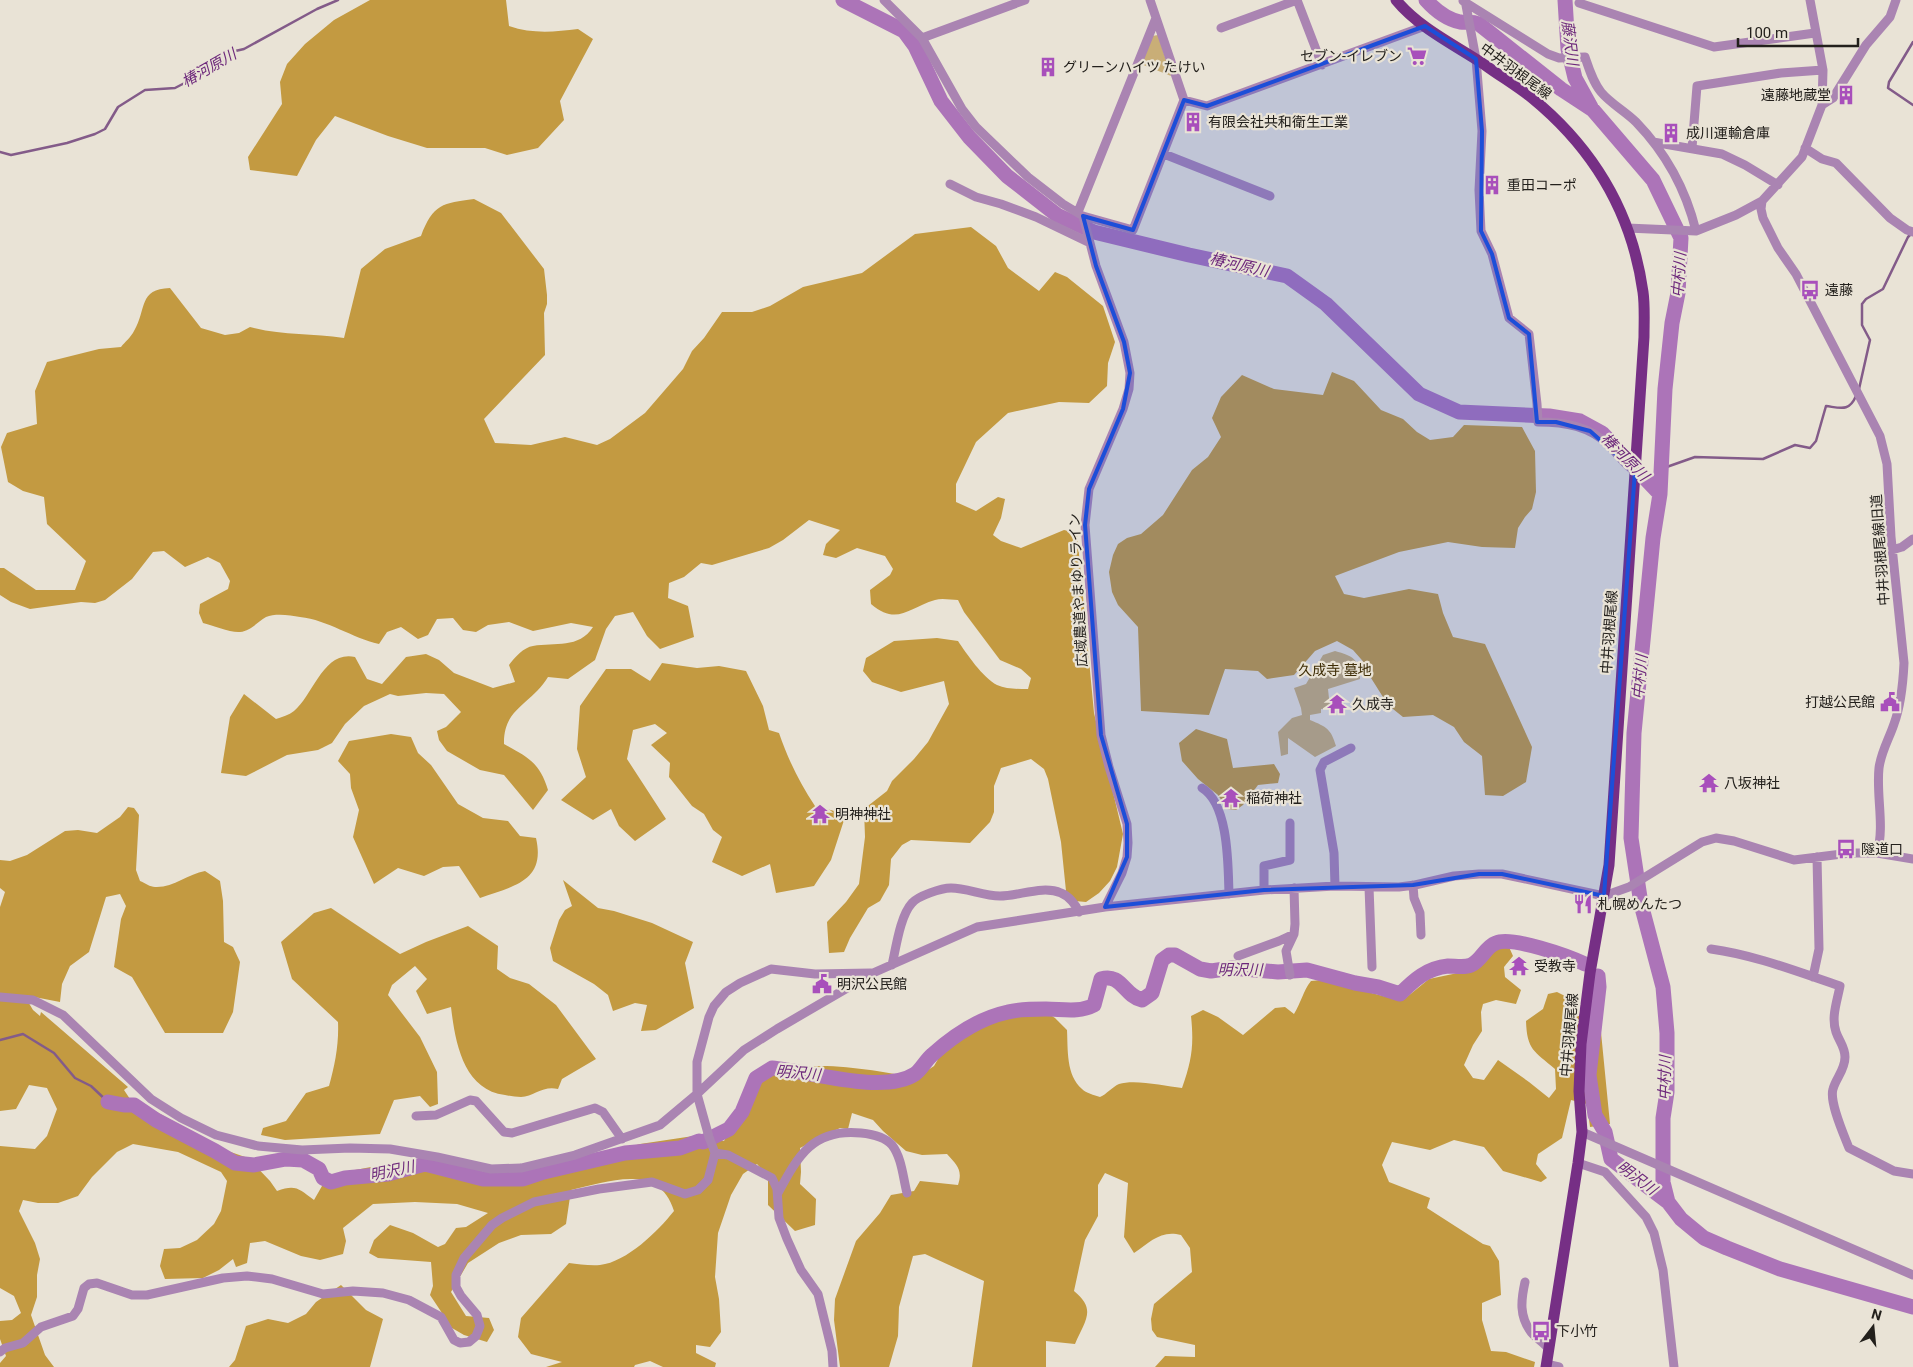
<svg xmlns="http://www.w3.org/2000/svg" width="1913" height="1367" font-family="Roboto,'Noto Sans JP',sans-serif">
	<rect width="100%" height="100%" fill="#e9e3d6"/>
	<path fill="#c9ae77" d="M1158,35L1171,76L1141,64L1152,36Z
		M1335,651C1353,656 1360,659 1360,679L1328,689L1330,708L1321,709V713L1310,715V720C1327,727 1331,729 1336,746L1315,757L1288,738V754L1281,756L1278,732L1292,718L1302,715L1301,708L1294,688L1306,684L1323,655Z"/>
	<path fill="#c39a41" d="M370,0H506L509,26C532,34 554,32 578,29L593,39L560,101L564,120L538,148L507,155L485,148H427L388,136L335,116L316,140L297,176L250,170L248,157L282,104L280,82L287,64L305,44L334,20Z
		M474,199L501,213L544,269L547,295V304L544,313L545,355L484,419L495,443L531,445L565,437L597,445L610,439L645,413L683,369L692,351L704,338L722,312H752L770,306L803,287L862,273L915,234L971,227L996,246L1008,268L1039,291L1055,272L1067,277L1103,306L1115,342L1108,363L1107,386L1089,403L1059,402L1008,413L976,442L956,484V502L976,511L998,497L1005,499L1001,518L993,535L1001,541L1021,548L1064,530L1077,533L1094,713L1123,834L1117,867L1110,881L1099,893L1086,902L1075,901L1066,891L1061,842L1048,779L1044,769L1031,759L1001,768L994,786V812L990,822L970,843L911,840L902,845L891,859L889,885L880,901L868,908L850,938L844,952L829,953L827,922L846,902L859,884L865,837L864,809L887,791L892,781L914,759L928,742L949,704L944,681L901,692L872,682L863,671L866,658L894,641L937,638L958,641C966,653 983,678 997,685C1006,689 1017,689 1028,689L1031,678L1021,669L1000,660L964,612L958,600C951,600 942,598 935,600C908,608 897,626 871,604L870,590L890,575L893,569L885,556L857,548L836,558L823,555L826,544L840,530L809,520L783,540L769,548L712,565L701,563L684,577L669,583L668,598L688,606L694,637L660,649L647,636L633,612L615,616L606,629L595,660L568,679L548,677C531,705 503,708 504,744C528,757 540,763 548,790L533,810L504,775L480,770L447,751L439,740L437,731L446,727L461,712L444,694L426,693L398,696L390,694L364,706L345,724L332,743L318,750L287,755L246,776L221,773L230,717L244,694L276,719C282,717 289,715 294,711C313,696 323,650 355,657L367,679L382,684L406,657L426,654L439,660L454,673L493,688L515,682L509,665C514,658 524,647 533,646C555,642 579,649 593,627L571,623L533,631L509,622L488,625L476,632L463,630L453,618L437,619L428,635L418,639L401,627L387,632L379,644C352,638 328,620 300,617C290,615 275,613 266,617C257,622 251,631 240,632C231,633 212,625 203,623L199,613L200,604L228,589L230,581L220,563L208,557L185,567L164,551L153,552L132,579L105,600L95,603L81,602L30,609L11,602L0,595V568H4L36,590H75L86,561L47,524L44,497L23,491L8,482L1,447L7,433L37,424L35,391L47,362L99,349L121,347C125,342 131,337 134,331C147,309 138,289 170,288L201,328L225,335L239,333L250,327C282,336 312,333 344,338L361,269L385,249L421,236C433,204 443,203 474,199Z
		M1332,372L1354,381L1381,410L1403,419L1417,432L1430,440L1453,437L1464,425L1522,427L1535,451L1536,492L1532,509L1525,517L1518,528L1515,548L1482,547L1448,542L1399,552L1335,576L1344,594L1364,598L1409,589L1438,594L1443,613L1453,637L1485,644L1532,747L1526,782L1503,796L1485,795L1482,756L1464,742L1454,727L1433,715L1403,717L1388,705L1371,678L1368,667L1353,650L1337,641L1315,651L1294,675L1267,679L1258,671L1225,669L1209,715L1141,711L1138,627L1118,605L1112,592L1109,572L1113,555L1118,544L1127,538L1141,534L1163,515L1192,470L1208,457L1221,437L1212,418L1221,397L1242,375L1274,389L1323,395Z
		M662,663L697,668L719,666L746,671L763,706L769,730L779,733C788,759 799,782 815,806L846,814L831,860L814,886L776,893L770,864L742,876L712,862L722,837L713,830L704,814L692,806L669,777L670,763L651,745L667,733L655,724L633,730L627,759L666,819L635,841L619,826L611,809L593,820L561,800L586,777L577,749L580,706L606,669H631L650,681Z
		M1196,729L1227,739L1233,768L1274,764L1280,774L1278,783L1258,785L1243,805L1236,810L1227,809L1218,795L1198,779L1182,761L1179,743Z
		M391,734L411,737L418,753L431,765L458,804L483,818L508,821L520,836L536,838C546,882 513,886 480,898L459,866L443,867L424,876L398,868L374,884L353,837L359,810L351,788L350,774L338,761L349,741Z
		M128,807L134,808L139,815L136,870L140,881C145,883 150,887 155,887C173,888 188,874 205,871L220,881L223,901L224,942L233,947L240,962L233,1012L223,1033H165L132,977L114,967L121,919L126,906L120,894L106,897L89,952L70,966L62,984L60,1002L24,995L33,1010L40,1016L41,1012L128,1087L124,1090L134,1105L155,1111L222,1149L248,1158L270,1181L277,1191C296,1184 299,1189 314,1200L322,1186L334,1174L371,1167L393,1169L426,1160L486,1174L519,1173L593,1157L640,1144L700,1135L724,1141C731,1129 757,1084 766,1078C800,1055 878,1071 916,1078L934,1066L954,1032L987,1013L1031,1002L1055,1018L1067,1030C1068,1050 1066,1075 1082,1089C1086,1093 1094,1095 1100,1097C1107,1094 1112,1087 1119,1084C1135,1079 1164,1086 1182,1088C1192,1060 1194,1045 1191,1016L1203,1010L1218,1017L1243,1035L1275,1008L1285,1007L1294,1014C1301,1003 1303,991 1311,981L1322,980L1402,1001L1429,979L1472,970L1496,949L1509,947L1513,956L1504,967L1505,977L1521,990L1516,1004L1496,1000L1483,1004L1481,1012L1482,1031L1473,1045L1464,1065L1473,1078L1484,1080L1498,1060L1529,1082L1549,1098L1556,1089L1555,1069C1534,1051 1527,1050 1526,1021L1543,1009L1548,994L1557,992L1565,996L1575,1015L1600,1022L1610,1124L1590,1127L1587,1104L1571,1100L1562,1138L1538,1154L1536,1164L1547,1178L1541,1182L1503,1171L1484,1147L1454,1140L1430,1150L1392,1142L1382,1165L1389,1182L1430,1198L1427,1208L1483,1244L1490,1246L1499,1261L1501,1295L1482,1303V1320L1491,1351L1506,1352L1535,1362L1534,1367H1155L1165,1356L1195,1357V1345L1157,1337L1152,1330L1151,1319L1154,1304L1192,1272L1190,1248L1181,1235C1160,1230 1151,1242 1134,1253L1124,1237L1128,1183L1105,1173L1098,1185V1216L1085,1240L1074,1291C1097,1310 1085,1320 1075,1344L1046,1341V1367H972L984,1281L925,1254L913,1256L899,1307L898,1336L889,1367H840L834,1320L835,1299L856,1241L880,1213L891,1195L914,1191L920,1181L958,1185C963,1170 957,1165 947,1154L922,1155L906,1151L883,1131L873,1120L852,1113L848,1129L840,1128L800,1148L801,1172L800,1184L816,1199L815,1225L795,1231L768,1205V1176L757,1164L743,1174L731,1195L718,1233L715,1277L719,1299L721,1332L710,1347L696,1345V1353L716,1363L715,1367H663L650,1361L635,1365L634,1367H546L562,1362L531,1354L518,1337L521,1318L569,1263C578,1264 590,1266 600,1265C627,1262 658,1231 674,1211C659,1162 608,1182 571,1190L566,1224L551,1234L521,1235L499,1243L468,1263L451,1292L466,1316L489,1318L494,1330L487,1342L464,1335L452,1328L430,1295L433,1286L431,1262L378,1258L369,1253L374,1240L390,1225L413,1233L438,1247L445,1244L456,1228L466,1227L488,1213L457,1204L415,1202L373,1204L343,1228L346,1241L343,1254L320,1260L301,1256L265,1241L250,1243L247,1263L236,1267L233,1259L219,1270L203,1278L165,1279L160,1266L164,1249L180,1248L197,1240L214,1224L221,1211L227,1181L221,1172L178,1152L133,1144L117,1152L92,1177L78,1196L58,1203H38L23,1200L19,1211L35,1243L40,1259L37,1275V1297L31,1315L45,1355L54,1367H0V1363L6,1356L0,1339V1321L12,1320L21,1313L14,1296L0,1288V1146L35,1149L47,1136L57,1109L47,1088L29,1085L16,1109L0,1111V907L5,892L0,888V860L10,861L27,855L65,831L78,830L97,833L120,817Z
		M563,880L598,908L614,911L652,923L693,942L685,963L694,1008L656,1030L641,1031L647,1005L635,1003L613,1011L608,995L594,984L553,961L550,948L559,920L565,910L572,906Z
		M331,908L400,954L426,942L468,926L498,946L497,969L510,978L529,984L556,1005L596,1059L562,1079L558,1089C544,1085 534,1096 521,1097C516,1097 510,1096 505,1095C463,1090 455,1041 451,1007L427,1014L416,991L427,979L415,966L392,985L388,995L420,1037L437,1072L438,1104L430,1107L420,1096L394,1100L380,1134L285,1140L261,1135L263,1128L286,1121L306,1093L329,1086C335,1065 339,1044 338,1022L292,979L281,942L314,913Z
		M341,1285L366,1310L383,1319L370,1367H229L235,1360L246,1326L268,1319L288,1323L306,1314L316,1302Z"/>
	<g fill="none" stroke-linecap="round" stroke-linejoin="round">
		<path stroke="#835b89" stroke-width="2.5" d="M1913,42L1889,82L1888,88L1913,105
			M0,152L11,155L67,143L95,134L105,129L118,107L145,90L175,88L221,64L231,52L244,49L317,9L338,0
			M1859,389L1870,340L1862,325V304L1866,299L1883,289L1908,237L1912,233
			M1661,469L1695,457L1763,459L1795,445L1810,448L1816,441L1826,406C1841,408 1849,412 1856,396
			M0,1040L23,1034L54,1053L75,1078L91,1086L108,1102"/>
		<path stroke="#ac74b8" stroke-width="15" d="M843,0L904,31L915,46L941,101L969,137L1007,176L1057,215L1094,232L1189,255L1287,276L1326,304L1419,394L1459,412L1549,416L1580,421L1602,433L1660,494
			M1426,0C1435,10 1446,19 1460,22C1467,23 1471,21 1479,24L1561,89L1593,110L1653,180L1681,238L1678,293L1672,323L1665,389L1660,494L1653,538L1634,733L1631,838L1641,904L1663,987L1667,1033V1092L1663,1118V1182L1668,1202L1681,1219L1704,1238L1727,1248L1780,1269L1913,1307
			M1565,0L1568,49L1575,78L1591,107
			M1598,976L1599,987L1589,1075L1595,1115L1605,1132L1611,1159L1668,1202
			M108,1102L124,1105H134L156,1120L215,1151L235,1163L254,1165L286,1159L303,1160L319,1169L323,1178L331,1182L345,1178L388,1174L425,1164L483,1179H523L544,1172L625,1153L680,1148L699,1141L703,1142L729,1129L742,1112L756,1078L772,1068C808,1071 883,1095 915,1074C921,1070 926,1060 932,1055C953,1036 980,1018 1008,1012C1019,1009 1034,1009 1046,1009C1062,1009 1079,1013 1094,1005L1101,979C1122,973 1123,995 1142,1000L1152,993L1162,960L1169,955H1175L1200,969L1211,971L1232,968L1278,972L1307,970L1355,983L1378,987L1400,994C1414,980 1427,968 1448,966C1455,966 1465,968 1471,965C1482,960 1485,947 1496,943C1512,936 1568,956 1585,964"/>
		<path stroke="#aa84b2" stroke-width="9" d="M884,0L922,38L962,109L976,127L1028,177L1063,204L1083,216L1096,266L1124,342L1130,373L1129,389L1123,409L1089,489L1085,525L1101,735L1109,767L1127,824L1128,843L1127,857L1122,873L1105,907
			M1465,0L1476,59L1482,131L1479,190L1481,231L1492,254L1509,318L1529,334L1537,404L1538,422C1565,422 1590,426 1610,446C1620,456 1622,463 1635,471
			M1810,0L1823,70L1822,105L1802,157L1762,201L1761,209L1763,218L1778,248L1796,274L1880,436L1887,464L1891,537L1904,663C1903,684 1901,705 1894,724C1889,739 1881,752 1879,768C1876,796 1885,826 1877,853
			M1463,1L1548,54L1559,58L1585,57C1589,69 1593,82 1601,92C1611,104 1625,111 1636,122C1666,153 1686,190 1696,231
			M1579,3L1714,47L1815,33
			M1221,28L1297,0L1322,65
			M922,38L1025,0
			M1184,100L1207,106L1425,26
			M1822,105L1833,98L1866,45L1890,17L1896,0
			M1653,142L1722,154L1745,165L1778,185
			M1692,148L1697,86L1781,73L1823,70
			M1805,148L1822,159L1836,163L1890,218L1907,230L1913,232
			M1164,154L1270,196
			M950,184L976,197L1001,204L1036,217L1088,242
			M1078,212L1156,18
			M1083,216L1133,230L1184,100L1150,0
			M1627,228L1696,231L1736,215L1762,201
			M1892,550L1902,547L1913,539
			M1202,788C1229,804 1228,866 1229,894
			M1413,885L1414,898L1420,913L1421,935
			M1335,886L1334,853L1320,770L1324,762L1351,748
			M1369,887L1372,967
			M1264,890V866L1290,860V823
			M1711,949C1755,955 1798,972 1840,986C1837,1002 1831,1017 1836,1032C1839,1041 1845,1047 1845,1057C1845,1070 1836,1078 1833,1089C1829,1102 1844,1135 1849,1148L1894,1171L1913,1174
			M1238,956L1279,941L1294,934
			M892,965C896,948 900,916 912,903C918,896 941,888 951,888C967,888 983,896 1000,896C1019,896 1043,885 1061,893C1069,896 1076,905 1079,912
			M1290,975L1286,951L1294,934L1295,924L1294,888
			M1813,977L1819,949L1817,857
			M0,997L33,1000L63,1015L151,1099L181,1118L216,1135L258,1146L302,1150L350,1148L390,1149L437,1157L491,1169L521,1168L575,1155L660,1125L697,1094L744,1050L777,1029L873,973L977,927L1105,907L1264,890L1335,886L1399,887L1415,885L1454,876L1479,874H1502L1604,896L1629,887L1702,842L1716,838L1734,841L1794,860L1850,853H1877L1913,859
			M416,1116L436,1115L470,1100L476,1101L504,1132L512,1133L595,1108L603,1112L622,1139
			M1582,1132L1913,1275
			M715,1153L728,1155L772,1178L777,1189L779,1218L787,1239L801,1270L818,1294L832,1351L833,1367
			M1578,1163L1605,1172L1646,1217L1654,1233L1663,1270L1674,1367
			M778,1193C798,1156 813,1128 861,1133C871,1134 885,1137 892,1145C902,1158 903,1178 907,1193
			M1525,1282C1521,1300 1519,1316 1531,1332C1536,1338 1543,1342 1548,1348
			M0,1352L5,1348L23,1343L41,1327L73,1316L78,1309L84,1288L89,1284L97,1283L132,1295H147L223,1278L247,1276L272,1279L323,1294L353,1291L383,1293L409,1300L441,1317L454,1340L460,1343L469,1342L476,1336L480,1326L477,1315L461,1296L456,1287V1275L464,1258L492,1225L502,1218L534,1202L599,1189L652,1182L685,1194L698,1190L708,1180L715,1153L709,1137L697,1094V1062L709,1017L714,1006L726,992L740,983L771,969L815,974L871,973
			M1546,1364L1559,1367"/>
		<path stroke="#762f85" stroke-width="11" d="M1396,0C1419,28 1455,45 1485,65C1500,76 1517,86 1532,98C1593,148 1632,213 1643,292C1645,306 1644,322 1644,337L1609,865L1590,973L1581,1044L1579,1091L1582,1132L1578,1163L1546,1367"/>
	</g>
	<path fill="#1d4ed8" fill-opacity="0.2" stroke="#1d4ed8" stroke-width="4" stroke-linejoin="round" d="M1425,26L1476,59L1482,131L1481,231L1492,254L1509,318L1529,334L1537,422H1556L1590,431L1635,471L1604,896L1502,874H1479L1413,885L1264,890L1105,907L1127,857V824L1101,735L1085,525L1089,489L1123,409L1130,373L1124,342L1096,266L1083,216L1133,230L1184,100L1207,106Z"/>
	<defs>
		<symbol id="supermarket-bare" viewBox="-9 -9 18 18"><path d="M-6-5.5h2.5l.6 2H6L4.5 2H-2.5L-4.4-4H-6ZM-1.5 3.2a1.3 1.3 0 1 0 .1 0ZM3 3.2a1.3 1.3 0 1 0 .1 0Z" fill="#a84fbb" stroke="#e9e3d6" stroke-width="2.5" paint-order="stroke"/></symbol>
		<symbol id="building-bare" viewBox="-9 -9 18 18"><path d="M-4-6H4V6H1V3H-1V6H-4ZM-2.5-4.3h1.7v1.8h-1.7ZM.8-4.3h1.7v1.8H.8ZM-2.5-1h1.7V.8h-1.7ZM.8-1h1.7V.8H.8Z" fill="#a84fbb" stroke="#e9e3d6" stroke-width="2.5" paint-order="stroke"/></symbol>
		<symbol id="bus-bare" viewBox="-9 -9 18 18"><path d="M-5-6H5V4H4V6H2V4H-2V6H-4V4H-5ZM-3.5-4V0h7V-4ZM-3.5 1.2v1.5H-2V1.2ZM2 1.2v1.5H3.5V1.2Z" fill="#a84fbb" stroke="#e9e3d6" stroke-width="2.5" paint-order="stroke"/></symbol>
		<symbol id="civic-bare" viewBox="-9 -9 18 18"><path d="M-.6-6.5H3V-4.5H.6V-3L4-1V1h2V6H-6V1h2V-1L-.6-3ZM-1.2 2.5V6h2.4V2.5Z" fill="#a84fbb" stroke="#e9e3d6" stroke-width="2.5" paint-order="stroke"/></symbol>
		<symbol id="temple-bare" viewBox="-9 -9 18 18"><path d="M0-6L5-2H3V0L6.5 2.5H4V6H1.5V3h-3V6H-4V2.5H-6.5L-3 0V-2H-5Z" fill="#a84fbb" stroke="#e9e3d6" stroke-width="2.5" paint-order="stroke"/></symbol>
		<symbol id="restaurant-bare" viewBox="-9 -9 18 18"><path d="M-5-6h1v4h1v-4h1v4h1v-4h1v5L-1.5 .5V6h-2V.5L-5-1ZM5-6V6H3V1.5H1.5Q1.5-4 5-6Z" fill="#a84fbb" stroke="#e9e3d6" stroke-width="2.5" paint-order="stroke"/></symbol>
	</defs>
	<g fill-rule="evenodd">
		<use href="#supermarket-bare" x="1403" y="42" width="28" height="28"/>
		<use href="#building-bare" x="1034" y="53" width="28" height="28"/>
		<use href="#building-bare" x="1832" y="81" width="28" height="28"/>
		<use href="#building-bare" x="1179" y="108" width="28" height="28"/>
		<use href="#building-bare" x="1657" y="119" width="28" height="28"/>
		<use href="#building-bare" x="1478" y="171" width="28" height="28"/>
		<use href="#bus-bare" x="1796" y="276" width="28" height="28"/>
		<use href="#civic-bare" x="1876" y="688" width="28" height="28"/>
		<use href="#temple-bare" x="1323" y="690" width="28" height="28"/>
		<use href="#temple-bare" x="1695" y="769" width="28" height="28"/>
		<use href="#temple-bare" x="1217" y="784" width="28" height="28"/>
		<use href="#temple-bare" x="806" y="800" width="28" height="28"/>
		<use href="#bus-bare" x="1832" y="835" width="28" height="28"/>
		<use href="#restaurant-bare" x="1569" y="890" width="28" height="28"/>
		<use href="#temple-bare" x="1505" y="952" width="28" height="28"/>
		<use href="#civic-bare" x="808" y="970" width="28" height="28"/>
		<use href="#bus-bare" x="1527" y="1317" width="28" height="28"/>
	</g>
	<g text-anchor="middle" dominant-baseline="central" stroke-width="4.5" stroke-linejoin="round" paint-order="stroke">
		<g font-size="14" fill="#23201c" stroke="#e9e3d6" text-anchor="start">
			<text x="1402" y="56" text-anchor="end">セブン-イレブン</text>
			<text x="1063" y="67">グリーンハイツ たけい</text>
			<text x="1831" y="95" text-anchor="end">遠藤地蔵堂</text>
			<text x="1208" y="122">有限会社共和衛生工業</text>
			<text x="1686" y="133">成川運輸倉庫</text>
			<text x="1507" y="185">重田コーポ</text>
			<text x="1825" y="290">遠藤</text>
			<text x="1875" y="702" text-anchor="end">打越公民館</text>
			<text x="1352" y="704">久成寺</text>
			<text x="1724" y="783">八坂神社</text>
			<text x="1246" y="798">稲荷神社</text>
			<text x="835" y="814">明神神社</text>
			<text x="1861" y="849">隧道口</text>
			<text x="1598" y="904">札幌めんたつ</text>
			<text x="1534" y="966">受教寺</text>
			<text x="837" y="984">明沢公民館</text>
			<text x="1556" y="1331">下小竹</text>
		</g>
		<g font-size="14" fill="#23201c" stroke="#e9e3d6">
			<text transform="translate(1516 71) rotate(36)">中井羽根尾線</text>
			<text transform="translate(1880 550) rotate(-94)">中井羽根尾線旧道</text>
			<text transform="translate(1078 590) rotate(-93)">広域農道やまゆりライン</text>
			<text transform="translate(1609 632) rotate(-86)">中井羽根尾線</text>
			<text transform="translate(1569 1035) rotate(-85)">中井羽根尾線</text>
		</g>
		<g font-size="14" fill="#3e2d06" stroke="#e9e3d6">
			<text x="1335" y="670">久成寺 墓地</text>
		</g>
		<g font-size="15" font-style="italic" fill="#6d287b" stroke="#e9e3d6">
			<text transform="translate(1570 43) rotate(83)">藤沢川</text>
			<text transform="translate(209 68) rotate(-30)">椿河原川</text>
			<text transform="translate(1239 265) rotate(13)">椿河原川</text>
			<text transform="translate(1679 275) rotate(-86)">中村川</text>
			<text transform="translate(1625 457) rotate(45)">椿河原川</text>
			<text transform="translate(1640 677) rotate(-85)">中村川</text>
			<text x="1240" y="970">明沢川</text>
			<text transform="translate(798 1073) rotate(5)">明沢川</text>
			<text transform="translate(1665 1078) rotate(-89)">中村川</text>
			<text transform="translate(392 1171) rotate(-12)">明沢川</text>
			<text transform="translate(1637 1178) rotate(37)">明沢川</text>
		</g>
	</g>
	<g transform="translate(1873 1327) rotate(16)" stroke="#e9e3d6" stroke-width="4" paint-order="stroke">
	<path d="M0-4L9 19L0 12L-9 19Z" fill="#23201c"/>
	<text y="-8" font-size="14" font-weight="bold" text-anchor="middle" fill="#23201c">N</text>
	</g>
	<path d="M1738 38v8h120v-8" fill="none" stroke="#23201c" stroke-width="2.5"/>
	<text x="1746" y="38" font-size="15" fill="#23201c" stroke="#e9e3d6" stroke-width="4" paint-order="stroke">100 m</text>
</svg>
